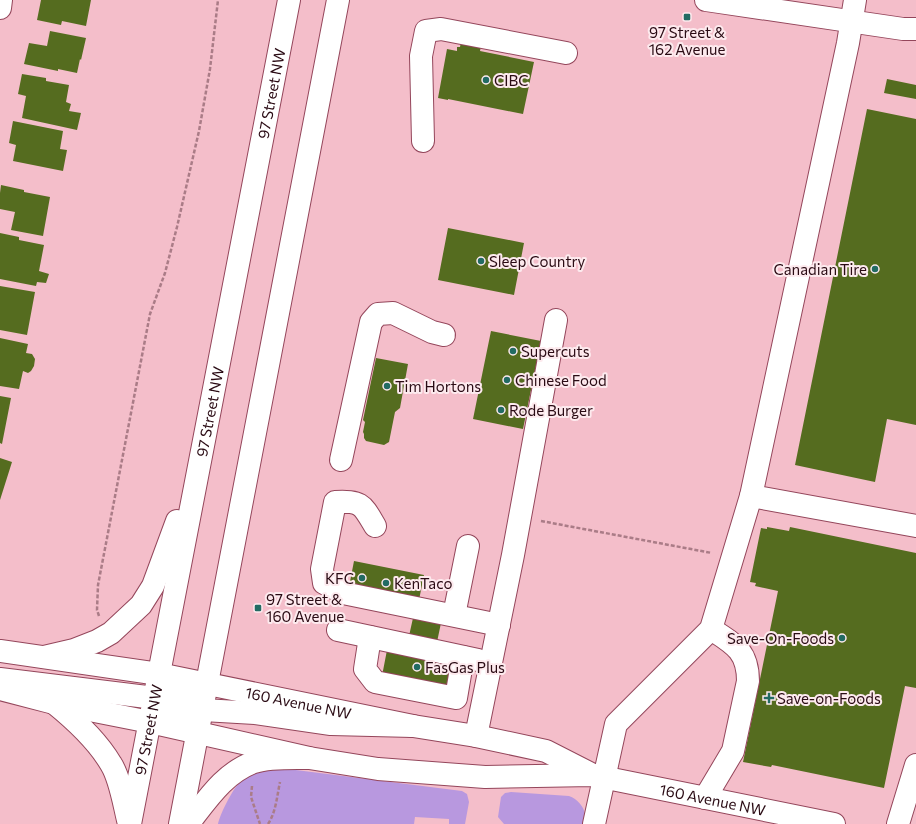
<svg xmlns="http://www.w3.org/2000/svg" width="916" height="824" font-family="Commissioner,sans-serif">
	<rect width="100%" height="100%" fill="#f4beca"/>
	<path fill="#b898df" d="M280,768L462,791L467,794L469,802L465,824H449V819L415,817L414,824H218C220,814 234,786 242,780C252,772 267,770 280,768Z
		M511,792L569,796C580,800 590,813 582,824H504L498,817L501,797L505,793Z"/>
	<path fill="#556c1f" d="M41,0H91L86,26L62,21L61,25L37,20Z
		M50,31L86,38L81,60L80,59L77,73L58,69V71L24,64L29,43L47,46Z
		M463,32L483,36L480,51L534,62L523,114L448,99V100L438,98L447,49L457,51V47H460Z
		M22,74L46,78V81L69,85L66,102L71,104L69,111L81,113L77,130L22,118L26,96L18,94Z
		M887,79L916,85V99L884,93Z
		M867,109L916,119V425L887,419L875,482L795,465Z
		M13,121L63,131L60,149L67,150L63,171L13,161L16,145L9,143Z
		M1,185L24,190V192L50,197L43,236L11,230L15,212L0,209V193Z
		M448,228L524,243L514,295L438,280Z
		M0,233L19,237V240L44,245L39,271L49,274L46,283L37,282L36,286L0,279Z
		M0,286L35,292L27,335L0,330Z
		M491,331L541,341L523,429L473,419Z
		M0,338L28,344L26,353L32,354L35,359L34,366L31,371L28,373L23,371L19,389L0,386Z
		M376,358L408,364L400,408L395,412L389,442L384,445L366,441L364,438V434L363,432L365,422L363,420Z
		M0,396L11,398L2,444L0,443Z
		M0,458L12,462L0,500Z
		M767,527L789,531L790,527L916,553V688L905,686L884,788L772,765L771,767L743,762L778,591L755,586L756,583L750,582L761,528L767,529Z
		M354,561L424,575L418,605L348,592Z
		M413,618L441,623L437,642L409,636Z
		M387,650L452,663L447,685L382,676Z"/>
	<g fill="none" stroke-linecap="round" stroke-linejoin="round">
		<defs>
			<g id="minor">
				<path d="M706,0L903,29H916"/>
				<path d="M0,8L1,0"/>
				<path d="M423,141L421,56L426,31L441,29L566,53"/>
				<path d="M341,460L371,322L378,314L393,313L432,332L444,335"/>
				<path d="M751,496L916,526"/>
				<path d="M375,526C362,504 362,501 335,502L322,569L324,583L343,593L499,625"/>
				<path d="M454,615L468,546"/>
				<path d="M338,630L478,660"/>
				<path d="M370,637L365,669L375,682L456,698L463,657"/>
				<path id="s1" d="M0,651L159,674L413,726L476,736L546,751L591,774"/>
				<path id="s2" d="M0,689L54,703L150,722L309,758L378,769L485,777L592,775L834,824"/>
				<path d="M476,736L513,555L556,320"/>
				<path d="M705,798L733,751L748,681C748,651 734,644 711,629"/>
				<path d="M594,824L616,724L711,629L751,496L848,43L855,0"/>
				<path d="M898,824L916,765"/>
			</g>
			<g id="major">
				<path d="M44,657L74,650L97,641L111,633L141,605L153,586L177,521"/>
				<path d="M0,679L155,698L198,693L208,684"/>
				<path d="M54,703C75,720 97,740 111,764C120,778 124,804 128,820"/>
				<path d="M150,722L169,717L192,714L203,710L255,713L331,724L413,726"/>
				<path id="s3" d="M130,824L289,0"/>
				<path d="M180,824L338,0"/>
				<path d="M188,824C207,800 224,773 254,762C269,757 293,758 309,758"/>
			</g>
		</defs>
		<use href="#minor" stroke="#94465b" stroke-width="24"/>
		<use href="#major" stroke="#94465b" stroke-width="24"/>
		<path stroke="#aa7c87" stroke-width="2.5" stroke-dasharray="4 2" stroke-linecap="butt" d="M541,521L712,553
			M99,616L97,610L98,585L150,314L165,273L177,227L199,131L210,69L218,0
			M252,786L251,797L260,824
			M268,824C276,812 277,796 280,782"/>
		<use href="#minor" stroke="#fff" stroke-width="22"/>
		<use href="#major" stroke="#fff" stroke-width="22"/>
	</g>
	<g fill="#226b63" stroke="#fdeaee" stroke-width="1.5">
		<rect x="683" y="13" width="8" height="8" rx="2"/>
		<circle cx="486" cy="80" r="4"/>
		<circle cx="481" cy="261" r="4"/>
		<circle cx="875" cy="269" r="4"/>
		<circle cx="513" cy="351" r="4"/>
		<circle cx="507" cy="380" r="4"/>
		<circle cx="387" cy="386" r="4"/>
		<circle cx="501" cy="410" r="4"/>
		<circle cx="362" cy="578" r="4"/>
		<circle cx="386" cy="583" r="4"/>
		<rect x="254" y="604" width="8" height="8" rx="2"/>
		<circle cx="842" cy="638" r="4"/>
		<circle cx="417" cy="667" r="4"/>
		<path d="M767 692h4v4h4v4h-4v4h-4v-4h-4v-4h4z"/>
	</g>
	<g text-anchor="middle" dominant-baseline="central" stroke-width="4" stroke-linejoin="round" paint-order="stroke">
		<g font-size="15" fill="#2a0b14" stroke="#fdeaee" text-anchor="start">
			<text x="687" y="32" text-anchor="middle">97 Street &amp;<tspan x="687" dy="17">162 Avenue</tspan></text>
			<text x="494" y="80">CIBC</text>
			<text x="489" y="261">Sleep Country</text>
			<text x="867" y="269" text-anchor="end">Canadian Tire</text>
			<text x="521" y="351">Supercuts</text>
			<text x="515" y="380">Chinese Food</text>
			<text x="395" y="386">Tim Hortons</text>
			<text x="509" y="410">Rode Burger</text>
			<text x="354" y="578" text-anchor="end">KFC</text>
			<text x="394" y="583">KenTaco</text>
			<text x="266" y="599">97 Street &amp;<tspan x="266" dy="17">160 Avenue</tspan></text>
			<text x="834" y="638" text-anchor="end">Save-On-Foods</text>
			<text x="425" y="667">FasGas Plus</text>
			<text x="777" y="698">Save-on-Foods</text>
		</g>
		<g font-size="15" fill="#2a0b14" stroke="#fdeaee">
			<text stroke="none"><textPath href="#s3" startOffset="744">97 Street NW</textPath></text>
			<text stroke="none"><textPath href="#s3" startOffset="420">97 Street NW</textPath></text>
			<text stroke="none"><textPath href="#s1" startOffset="303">160 Avenue NW</textPath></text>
			<text stroke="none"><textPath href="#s3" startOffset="96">97 Street NW</textPath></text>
			<text stroke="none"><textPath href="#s2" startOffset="724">160 Avenue NW</textPath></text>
		</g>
	</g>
</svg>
